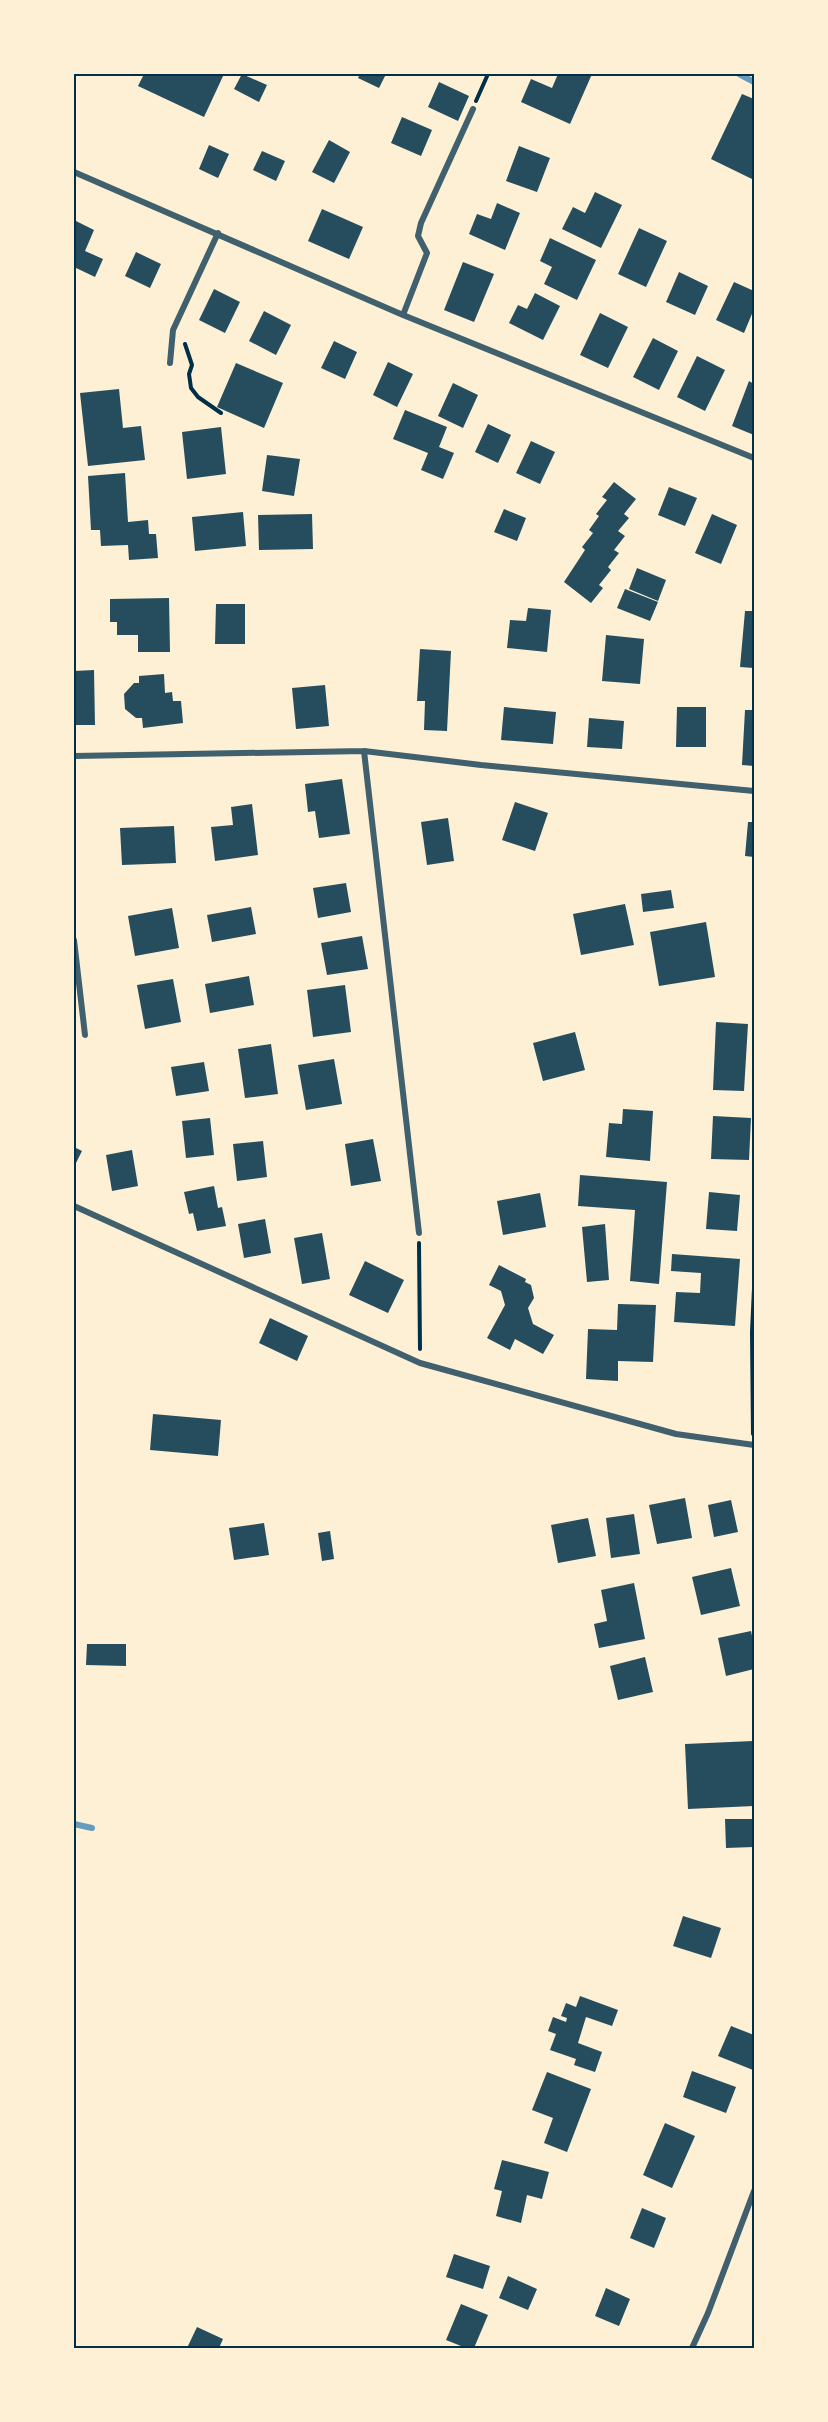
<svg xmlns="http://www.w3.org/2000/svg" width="828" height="2422" font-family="Mulish,sans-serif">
	<rect width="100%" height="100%" fill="#fdf0d5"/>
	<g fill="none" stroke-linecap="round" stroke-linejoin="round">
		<path stroke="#669bbc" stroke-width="6" d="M739,74L754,82
			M74,1824L92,1828"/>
	</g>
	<path fill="#264d5e" d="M144,74H224L204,117L138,86Z
		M242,74L267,85L259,102L234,89Z
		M360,74H386L379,88L358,78Z
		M558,74H592L570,124L521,102L531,79L552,88Z
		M439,82L469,96L458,121L428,107Z
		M742,94L754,99V180L711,159Z
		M402,117L432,130L421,156L391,143Z
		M329,140L350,152L334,183L312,172Z
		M209,145L229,154L218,178L199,169Z
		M519,146L550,158L537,192L506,181Z
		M262,151L285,161L276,181L253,170Z
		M595,192L622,205L601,248L562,229L573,207L585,213Z
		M497,203L520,213L505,250L469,234L477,214L491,219Z
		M322,209L363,227L349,259L308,241Z
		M74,220L94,230L85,251L103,259L95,277L74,267Z
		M639,228L667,241L646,287L618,274Z
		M550,238L596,260L577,300L544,284L552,267L540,261Z
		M136,252L161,264L150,288L125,276Z
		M463,262L494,274L474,322L444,310Z
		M679,272L708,286L695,315L666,302Z
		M734,282L754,291V309L744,333L716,320Z
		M214,289L240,302L225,333L199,320Z
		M535,293L560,306L543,340L509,323L518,305L527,309Z
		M264,311L291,325L276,355L249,341Z
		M600,313L628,327L608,368L580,355Z
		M653,338L678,351L659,390L633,377Z
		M334,341L357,352L345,379L321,368Z
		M697,356L725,370L705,411L677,397Z
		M388,362L413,374L397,407L373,395Z
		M236,363L283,383L264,428L217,407Z
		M749,381L754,384V435L732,426Z
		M453,383L478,395L463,428L438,416Z
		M119,389L123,428L141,426L145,460L88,466L80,393Z
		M405,410L447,427L439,447L454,453L443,479L421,470L428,453L393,439Z
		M488,424L511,435L498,463L475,452Z
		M221,427L226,474L187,479L182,432Z
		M531,441L555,452L540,484L516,473Z
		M267,455L300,459L294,496L262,491Z
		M125,473L128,522L148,520L149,534H156L158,558L129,560L128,545L101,546L100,530H91L88,476Z
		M614,482L636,499L624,514L629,518L618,531L625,536L614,550L619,553L608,567L611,570L599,585L603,588L591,603L564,582L585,550L582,547L593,533L589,530L599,516L596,514L607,500L602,497Z
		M669,487L697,498L685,526L658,515Z
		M504,509L526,518L517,541L494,532Z
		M243,512L246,546L195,551L192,517Z
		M312,514L313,549L259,550L258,515Z
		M712,514L737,525L721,564L695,553Z
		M637,568L666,580L658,601L629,589Z
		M625,589L658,602L650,621L617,608Z
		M169,598L170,652H138V635H117V622H110V599Z
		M216,604H245V644H215Z
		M528,608L551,610L547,652L507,648L510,620L526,621Z
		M745,611H754V668L740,667Z
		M606,635L644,639L640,684L602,681Z
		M420,649L451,651L447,731L424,730L425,701H417Z
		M94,670L95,725H74V671Z
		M164,674L165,693L172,692L173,701H181L183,723L143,728L142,718H136L125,709L124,694L134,683H139V676Z
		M325,685L329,726L296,729L292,688Z
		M504,707L556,712L553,744L501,740Z
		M677,707H706V747H676Z
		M745,710H754V766L742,765Z
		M589,718L624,721L622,749L587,747Z
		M342,779L350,834L319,838L315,811L308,812L305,784Z
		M515,802L548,813L535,851L502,840Z
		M252,804L258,855L215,861L211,827L233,825L231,807Z
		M448,818L454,861L427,865L421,822Z
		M748,822H754V857L745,856Z
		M174,826L176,863L122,865L120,828Z
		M346,883L351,912L318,918L313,888Z
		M671,890L674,908L643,912L641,894Z
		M625,904L634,945L581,955L573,914Z
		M251,907L256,934L212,942L207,915Z
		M172,908L179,948L135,956L128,916Z
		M706,922L715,977L659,986L650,932Z
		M362,936L368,969L327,975L321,943Z
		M249,976L254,1005L210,1013L205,984Z
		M173,979L181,1022L145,1029L137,985Z
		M345,985L351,1032L313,1037L307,990Z
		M716,1022L748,1024L744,1091L713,1090Z
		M575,1032L585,1070L543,1081L533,1043Z
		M271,1044L278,1094L245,1098L238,1049Z
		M334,1059L342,1104L306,1110L298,1065Z
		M204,1062L209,1091L176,1096L171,1067Z
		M623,1109L653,1111L650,1161L606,1157L609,1123L622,1124Z
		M713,1116L751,1118L749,1160L711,1159Z
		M210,1118L214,1155L186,1158L182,1121Z
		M373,1139L381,1181L351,1186L345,1144Z
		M263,1141L267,1177L237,1181L233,1144Z
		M74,1147L82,1151L74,1167Z
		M132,1150L138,1186L112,1191L106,1155Z
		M580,1175L667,1182L659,1284L630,1281L635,1210L578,1206Z
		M214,1186L218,1208L222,1207L226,1226L197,1231L193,1213L189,1214L184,1192Z
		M709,1192L740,1195L737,1231L706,1229Z
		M540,1193L546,1227L503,1235L497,1201Z
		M265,1219L271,1253L244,1258L238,1224Z
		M605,1224L609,1280L587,1282L582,1227Z
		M322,1233L330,1279L302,1284L294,1238Z
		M672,1254L740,1259L735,1326L674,1322L676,1292L700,1293L701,1273L671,1271Z
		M365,1261L404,1280L388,1313L349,1295Z
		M499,1265L526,1279L525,1282L531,1285L534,1298L528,1308L533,1324L554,1335L543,1354L515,1339L510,1350L487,1338L505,1305L501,1291L489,1285Z
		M618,1304L656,1305L653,1362L618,1361V1381L586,1379L588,1329L617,1330Z
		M270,1318L308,1336L297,1361L259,1343Z
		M153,1414L221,1420L218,1456L150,1450Z
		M685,1498L692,1538L657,1544L649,1505Z
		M731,1500L738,1532L714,1537L708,1505Z
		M634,1514L640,1554L611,1558L606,1518Z
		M588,1518L596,1556L558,1563L551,1525Z
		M264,1523L269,1555L234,1560L229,1528Z
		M330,1531L334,1559L322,1561L318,1533Z
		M731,1568L740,1606L701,1615L692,1577Z
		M634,1583L645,1639L599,1648L594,1624L607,1621L601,1590Z
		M751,1631L754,1645V1669L726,1676L718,1638Z
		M87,1644H126V1666L86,1665Z
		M645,1657L653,1692L618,1700L610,1666Z
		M753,1741L754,1806L688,1809L685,1744Z
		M725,1819H754V1847L726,1848Z
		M683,1916L721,1928L711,1958L673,1946Z
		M580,1996L618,2010L612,2026L586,2017L578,2043L602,2052L595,2072L574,2065L576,2059L550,2050L556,2034L548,2031L553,2017L566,2022L567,2018L561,2016L566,2003L576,2007Z
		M731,2026L754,2035L753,2070L718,2056Z
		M692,2071L736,2087L726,2113L683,2097Z
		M547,2072L591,2089L567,2152L544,2143L553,2118L532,2110Z
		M665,2123L695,2136L672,2188L643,2175Z
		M502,2160L549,2172L542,2199L527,2195L521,2223L496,2216L502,2191L494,2189Z
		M642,2208L666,2218L654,2248L630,2238Z
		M454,2254L490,2266L483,2289L446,2277Z
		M508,2276L537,2289L528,2310L499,2298Z
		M606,2288L630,2299L619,2326L595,2316Z
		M461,2304L488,2315L474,2348H466L446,2340Z
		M197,2327L223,2339L219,2348H187Z"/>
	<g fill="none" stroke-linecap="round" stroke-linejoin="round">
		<path stroke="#003049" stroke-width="4" d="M476,101L488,74
			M185,344L192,365L189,374L191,388L198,397L221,413
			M419,1243L420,1349
			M753,1434L752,1332L754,1288"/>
		<path stroke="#3f606c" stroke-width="6" d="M74,172L403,315L754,458
			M403,315L427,253L418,236L421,223L473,109
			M170,363L173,330L218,233
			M364,751L419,1233
			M74,756L364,751L481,765L754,791
			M74,940L85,1035
			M74,1206L420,1363L676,1434L754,1445
			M692,2348L708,2313L754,2191"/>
	</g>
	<rect width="828" height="2422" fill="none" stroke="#fdf0d5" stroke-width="150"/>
	<rect x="75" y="75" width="678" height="2272" fill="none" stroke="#003049" stroke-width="2"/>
</svg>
